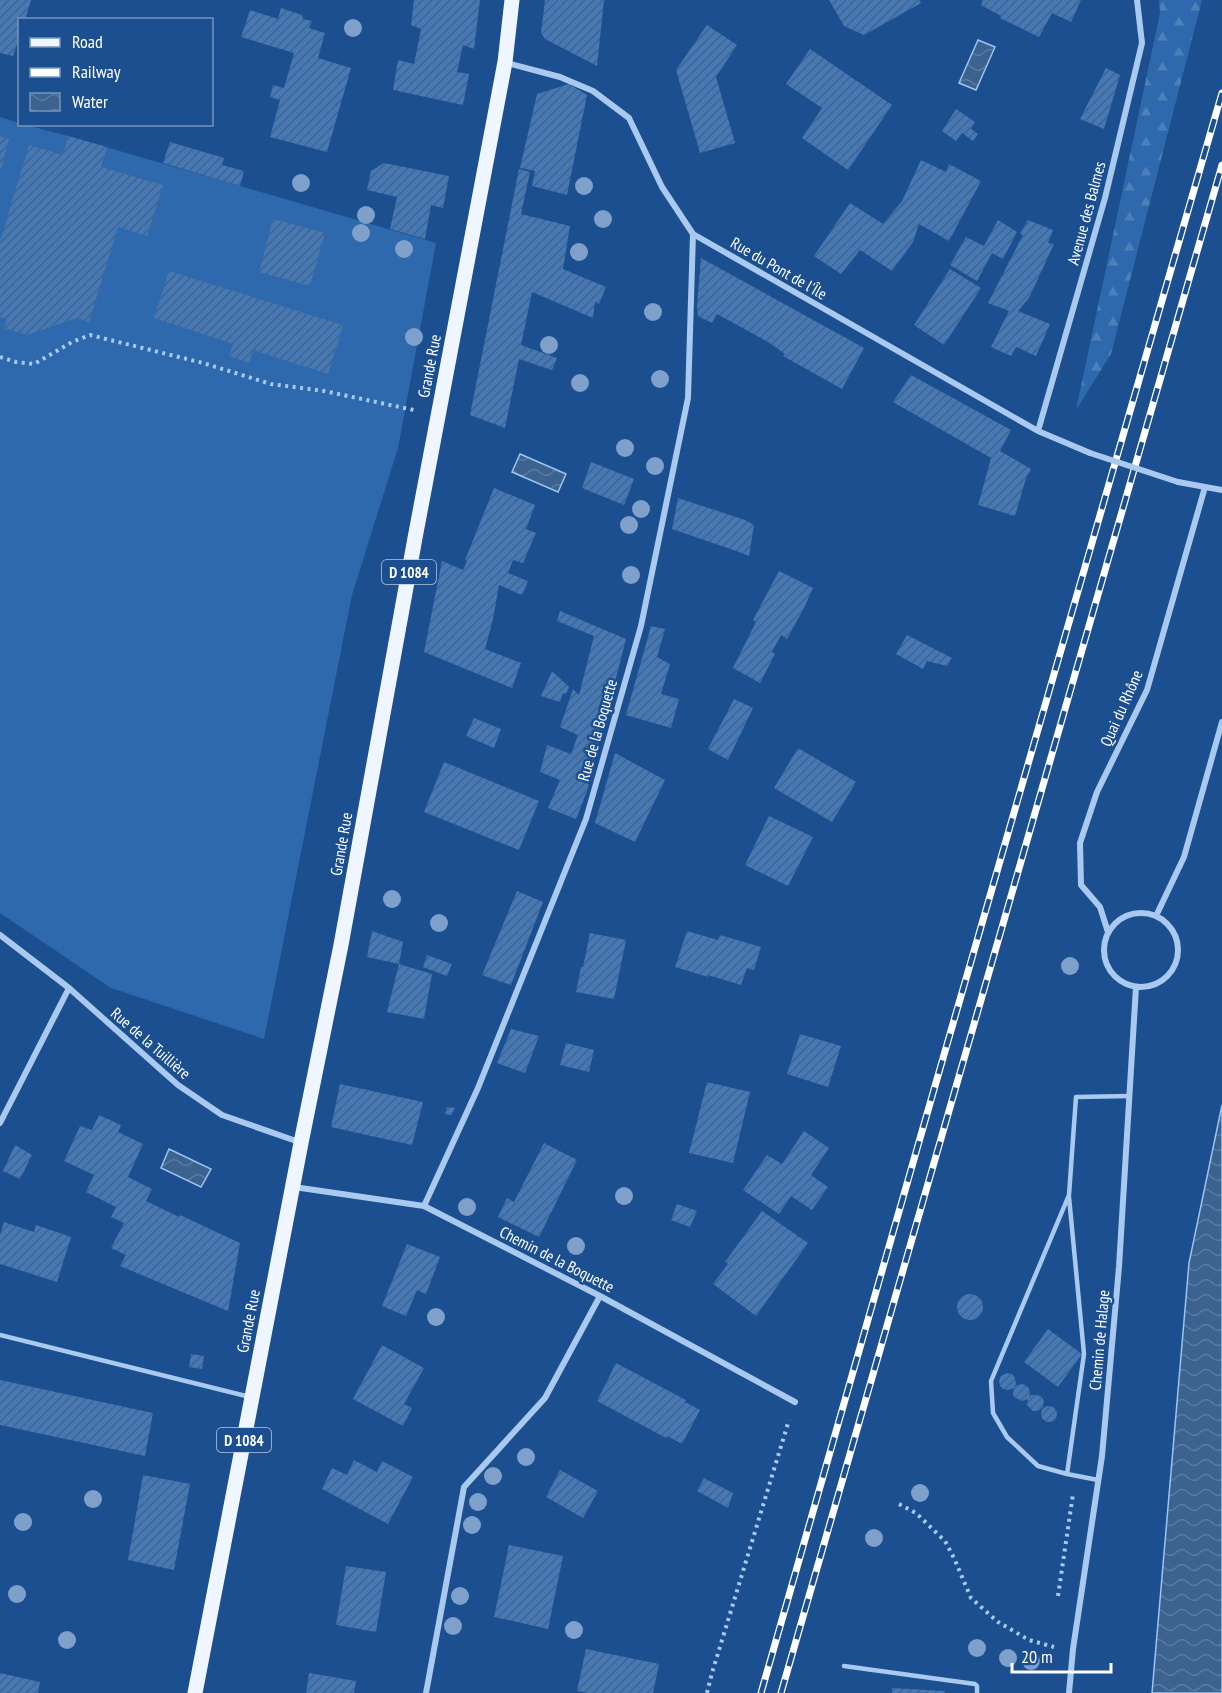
<svg xmlns="http://www.w3.org/2000/svg" width="1222" height="1693" font-family="'PT Sans Narrow',sans-serif">
	<defs>
		<pattern id="forest-firs" width="22" height="20" patternUnits="userSpaceOnUse" patternTransform="scale(1.5)"><rect width="22" height="20" fill="#2e69ad"/><path d="M5 1l3.5 6h-7zM16 11l3.5 6h-7z" fill="#4d80b9"/></pattern>
		<pattern id="water-waves" width="16" height="10" patternUnits="userSpaceOnUse" patternTransform="scale(1.5)"><rect width="16" height="10" fill="#3c6290"/><path d="M0 5q4-4 8 0t8 0" fill="none" stroke="#597aa1"/></pattern>
		<pattern id="building-hatch" width="6" height="6" patternUnits="userSpaceOnUse" patternTransform="scale(1.5)"><rect width="6" height="6" fill="#4478b7"/><path d="M-1 1l2-2M0 6l6-6M5 7l2-2" fill="none" stroke="#486282"/></pattern>
	</defs>
	<rect width="100%" height="100%" fill="#1b4f8f"/>
	<path fill="url(#forest-firs)" d="M1159,0H1202L1111,354L1076,410L1160,13Z"/>
	<path fill="#2e69ad" d="M0,117L19,123L20,124L26,125L68,136L436,243L398,448L352,595L264,1039L111,988L0,913Z"/>
	<path fill="url(#water-waves)" stroke="#9cc4f0" stroke-width="1.5" d="M978,40L995,47L976,90L959,83Z
		M520,454L566,474L558,492L512,472Z
		M1222,1105V1693H1152L1189,1263Z
		M169,1149L211,1169L201,1187L161,1168Z"/>
	<path fill="url(#building-hatch)" d="M0,0H31L25,20H20V35L13,56L0,53Z
		M414,0H480L474,49L463,45L457,72L469,74L463,105L393,90L398,60L414,64L421,29L411,25Z
		M545,0H604L597,66L545,39L541,33Z
		M829,0H919L921,3L864,35L844,26Z
		M983,0H1081L1071,22L1052,13L1039,37L1000,18L1001,16L981,5Z
		M281,8L302,15L303,19L312,21L309,28L325,33L318,58L351,68L327,152L270,137L280,100L270,97L273,85L284,88L294,53L241,37L250,10L278,19Z
		M707,25L737,45L716,77L735,143L700,153L676,70Z
		M810,49L892,105L848,170L802,138L822,108L786,84Z
		M1106,68L1120,75L1104,129L1080,119Z
		M569,84L587,95L567,195L532,186L535,171L520,168L537,94Z
		M956,109L975,122L971,129L978,134L973,141L962,133L956,141L942,131Z
		M0,136L9,139L1,169H0Z
		M68,136L107,147L101,167L163,185L147,236L118,227L89,322L77,318L27,335L4,328L7,319L0,317V241L29,145L63,155Z
		M170,142L224,158L222,165L244,171L240,186L163,163Z
		M921,160L946,172L949,164L981,181L949,241L919,224L913,242L892,271L860,250L841,274L814,256L850,203L883,224L902,201Z
		M384,163L449,176L443,208L431,205L425,239L390,229L397,197L367,190L371,171Z
		M519,169L530,172L521,214L570,226L563,269L606,287L599,304L595,302L593,318L532,292L521,345L557,358L552,370L519,359L505,428L470,415Z
		M273,219L325,233L310,286L259,272Z
		M998,220L1017,232L1003,259L992,253L977,281L950,265L966,237L984,246Z
		M1028,220L1053,230L1048,243L1054,244L1029,298L1018,311L1050,324L1036,356L1016,347L1011,356L991,347L1009,311L988,303L1023,235L1020,234Z
		M701,258L864,348L842,389L783,356L785,354L768,342L717,314L712,323L698,316L697,306Z
		M950,269L981,288L944,345L914,325Z
		M169,271L343,325L328,374L253,350L249,363L229,356L233,344L154,318Z
		M911,375L1011,430L1000,451L1031,469L1026,478L1015,516L978,505L991,458L893,402Z
		M591,462L634,479L624,505L582,488Z
		M494,488L535,505L526,529L536,533L523,563L513,560L508,573L528,581L522,595L499,585L493,619L485,649L521,663L512,688L424,652L442,561L463,570L467,561L465,560Z
		M678,498L745,520L754,525L749,556L739,552L672,529Z
		M779,571L813,588L804,608L787,639L781,635L772,652L775,654L760,683L733,668L756,622L753,620Z
		M560,611L626,639L587,791L576,819L548,808L560,780L540,772L547,745L571,754L578,735L560,727L573,689L579,695L594,636L557,621Z
		M651,626L665,629L657,657L670,664L661,694L679,699L671,728L626,715Z
		M907,635L952,658L947,666L927,661L923,669L896,654Z
		M552,671L569,687L566,694L563,693L560,702L541,696Z
		M734,699L753,708L728,760L708,749Z
		M474,718L501,729L494,748L466,736Z
		M798,748L856,782L832,822L774,788Z
		M615,753L665,780L635,842L595,823Z
		M444,762L539,801L519,850L424,812Z
		M769,816L813,837L788,886L745,865Z
		M517,891L543,902L511,985L482,975Z
		M372,931L403,942L399,964L367,957Z
		M687,931L718,940L720,935L761,947L754,970L747,968L741,985L708,975V977L675,967Z
		M590,933L626,940L614,999L576,992L581,967H583Z
		M427,955L452,964L447,976L423,967Z
		M399,964L432,974L424,1019L387,1012Z
		M511,1029L539,1036L525,1073L497,1063Z
		M800,1034L841,1046L828,1087L787,1074Z
		M566,1043L594,1050L589,1072L560,1065Z
		M707,1082L750,1092L733,1163L689,1153Z
		M340,1084L423,1102L412,1145L331,1127Z
		M447,1107L455,1108L451,1115L445,1114Z
		M99,1115L121,1125L118,1132L143,1144L128,1177L152,1189L146,1201L179,1217L180,1215L240,1243L228,1311L120,1266L126,1255L111,1248L124,1223L111,1217L116,1207L86,1192L94,1175L64,1161L80,1126L92,1130Z
		M804,1131L829,1148L811,1175L828,1187L812,1210L791,1196L779,1214L743,1190L767,1155L782,1164Z
		M544,1143L577,1160L539,1237L498,1217L507,1198L514,1202Z
		M15,1145L32,1155L20,1179L3,1171Z
		M677,1204L697,1211L690,1227L671,1220Z
		M762,1211L808,1243L756,1316L713,1284L728,1264L725,1262Z
		M4,1222L34,1232L36,1225L71,1237L57,1282L0,1264V1235Z
		M407,1244L440,1257L426,1294L417,1290L406,1316L382,1306Z
		M957 1307a13 13 0 1 1 26 0a13 13 0 1 1-26 0Z
		M1048,1329L1082,1354L1058,1387L1024,1362Z
		M382,1345L424,1368L404,1404L412,1408L403,1426L353,1399Z
		M191,1354L204,1356L202,1369L189,1367Z
		M616,1363L686,1400L685,1402L700,1410L682,1444L667,1436L666,1438L597,1401Z
		M1007,1373L1012,1374L1015,1378L1016,1384L1014,1387L1017,1385L1023,1384L1028,1387L1030,1392L1029,1398L1031,1395H1037L1042,1397L1044,1402L1043,1407L1038,1411H1033L1027,1405L1028,1399L1022,1401L1014,1397L1013,1394L1014,1388L1008,1390L1003,1389L1000,1386L999,1381L1001,1376Z
		M0,1380L153,1413L145,1456L0,1425Z
		M1041 1414a8 8 0 1 1 16 0a8 8 0 1 1-16 0Z
		M354,1460L377,1472L382,1461L413,1477L388,1524L322,1489L332,1468L347,1475Z
		M560,1470L598,1491L583,1518L546,1497Z
		M143,1475L190,1484L174,1570L128,1560Z
		M704,1478L733,1493L728,1508L697,1491Z
		M509,1545L563,1556L548,1629L494,1617Z
		M346,1566L386,1572L376,1632L336,1625Z
		M586,1649L659,1664L653,1693H588L577,1691Z
		M0,1673L40,1682L38,1693H0Z
		M309,1673L356,1681L354,1693H306Z
		M892,1688L945,1691V1693H892Z"/>
	<g fill="none" stroke-linecap="round" stroke-linejoin="round">
		<path stroke="#a9c9ee" stroke-width="4" stroke-dasharray="3 4.5" stroke-linecap="butt" d="M0,357L16,362L34,364L72,342L90,335L203,363L271,384L324,391L414,410
			M899,1504L916,1513L945,1541L954,1558L971,1598L998,1622L1029,1640L1054,1647
			M1058,1596L1073,1494
			M707,1693L712,1673L789,1420"/>
		<path stroke="#a9c9ee" stroke-width="4.5" d="M0,1335L250,1397
			M1067,1474L1084,1354L1069,1197
			M1098,1480L1067,1474L1038,1466L1007,1437L993,1413L991,1381L1069,1195L1076,1097L1130,1096
			M844,1666L975,1684L977,1686V1693"/>
		<path stroke="#a9c9ee" stroke-width="6" d="M507,63L560,77L593,91L629,118L662,187L693,234L1038,431L1090,453
			M1038,431L1105,198L1142,43L1137,0
			M1178,482L1222,490
			M1104 950a37 37 0 1 1 74 0a37 37 0 1 1-74 0Z
			M1156,916L1184,857L1222,722
			M1108,932L1100,907L1081,885L1080,843L1097,792L1147,690L1205,487
			M0,935L69,988L178,1085L222,1115L299,1142
			M0,1123L69,988
			M294,1187L424,1206L600,1296L795,1402
			M424,1206L478,1088L586,819L641,626L688,398L693,234
			M426,1693L464,1487L545,1398L600,1296
			M1069,1693L1073,1649L1102,1456L1119,1267L1136,987"/>
		<path stroke="#f0f6ff" stroke-width="15" d="M195,1693L301,1143L341,945L415,538L505,62L512,0"/>
		<defs>
			<path id="rail" d="M761,1693L935,1086L1222,93
				M781,1693L1222,165"/>
		</defs>
		<use href="#rail" stroke="#fff" stroke-width="7"/>
		<use href="#rail" stroke="#1b4f8f" stroke-width="4.5" stroke-dasharray="14" stroke-linecap="butt"/>
		<path stroke="#a9c9ee" stroke-width="6" d="M1090,453L1178,482"/>
	</g>
	<g fill="#7ea0ca">
		<circle cx="353" cy="28" r="9"/>
		<circle cx="301" cy="183" r="9"/>
		<circle cx="584" cy="186" r="9"/>
		<circle cx="366" cy="215" r="9"/>
		<circle cx="603" cy="219" r="9"/>
		<circle cx="361" cy="233" r="9"/>
		<circle cx="404" cy="249" r="9"/>
		<circle cx="579" cy="252" r="9"/>
		<circle cx="653" cy="312" r="9"/>
		<circle cx="414" cy="337" r="9"/>
		<circle cx="549" cy="345" r="9"/>
		<circle cx="660" cy="379" r="9"/>
		<circle cx="580" cy="383" r="9"/>
		<circle cx="625" cy="448" r="9"/>
		<circle cx="655" cy="466" r="9"/>
		<circle cx="641" cy="509" r="9"/>
		<circle cx="629" cy="525" r="9"/>
		<circle cx="631" cy="575" r="9"/>
		<circle cx="392" cy="899" r="9"/>
		<circle cx="439" cy="923" r="9"/>
		<circle cx="1070" cy="966" r="9"/>
		<circle cx="624" cy="1196" r="9"/>
		<circle cx="467" cy="1207" r="9"/>
		<circle cx="576" cy="1246" r="9"/>
		<circle cx="436" cy="1317" r="9"/>
		<circle cx="526" cy="1457" r="9"/>
		<circle cx="493" cy="1476" r="9"/>
		<circle cx="920" cy="1493" r="9"/>
		<circle cx="93" cy="1499" r="9"/>
		<circle cx="478" cy="1502" r="9"/>
		<circle cx="23" cy="1522" r="9"/>
		<circle cx="472" cy="1525" r="9"/>
		<circle cx="874" cy="1538" r="9"/>
		<circle cx="17" cy="1594" r="9"/>
		<circle cx="460" cy="1596" r="9"/>
		<circle cx="453" cy="1626" r="9"/>
		<circle cx="574" cy="1630" r="9"/>
		<circle cx="67" cy="1640" r="9"/>
		<circle cx="977" cy="1648" r="9"/>
		<circle cx="1008" cy="1658" r="9"/>
		<circle cx="1031" cy="1661" r="9"/>
	</g>
	<g text-anchor="middle" dominant-baseline="central" stroke-width="5" stroke-linejoin="round" paint-order="stroke">
		<g fill="#1b4f8f" stroke="#bbcadd" stroke-width="1.5">
			<rect x="382" y="560" width="54" height="24" rx="4.5"/>
			<rect x="217" y="1428" width="54" height="24" rx="4.5"/>
		</g>
		<g font-size="15" font-weight="bold" fill="#fff">
			<text x="409" y="572">D 1084</text>
			<text x="244" y="1440">D 1084</text>
		</g>
		<g font-size="16" fill="#fff" stroke="#1b4f8f">
			<text transform="translate(1086 213) rotate(-75)">Avenue des Balmes</text>
			<text transform="translate(779 268) rotate(30)">Rue du Pont de l'Île</text>
			<text transform="translate(429 366) rotate(-79)">Grande Rue</text>
			<text transform="translate(1121 708) rotate(-66)">Quai du Rhône</text>
			<text transform="translate(597 730) rotate(-74)">Rue de la Boquette</text>
			<text transform="translate(341 844) rotate(-80)">Grande Rue</text>
			<text transform="translate(151 1043) rotate(41)">Rue de la Tuillière</text>
			<text transform="translate(557 1259) rotate(27)">Chemin de la Boquette</text>
			<text transform="translate(248 1321) rotate(-79)">Grande Rue</text>
			<text transform="translate(1099 1340) rotate(-85)">Chemin de Halage</text>
		</g>
	</g>
	<rect x="18" y="18" width="195" height="108" fill="#1b4f8f" stroke="#7695bc" stroke-width="1.5"/>
	<rect x="30" y="38" width="30" height="9" fill="#f0f6ff" stroke="#7695bc" stroke-width="1.5"/>
	<text x="72" y="48" font-size="18" fill="#ffffff">Road</text>
	<rect x="30" y="68" width="30" height="9" fill="#ffffff" stroke="#7695bc" stroke-width="1.5"/>
	<text x="72" y="78" font-size="18" fill="#ffffff">Railway</text>
	<rect x="30" y="93" width="30" height="18" fill="url(#water-waves)" stroke="#7695bc" stroke-width="1.5"/>
	<text x="72" y="108" font-size="18" fill="#ffffff">Water</text>
	<path d="M1012 1663v9h99v-9" fill="none" stroke="#ffffff" stroke-width="3"/>
	<text x="1021" y="1663" font-size="18" fill="#ffffff" stroke="#1b4f8f" stroke-width="4.5" paint-order="stroke">20 m</text>
</svg>
